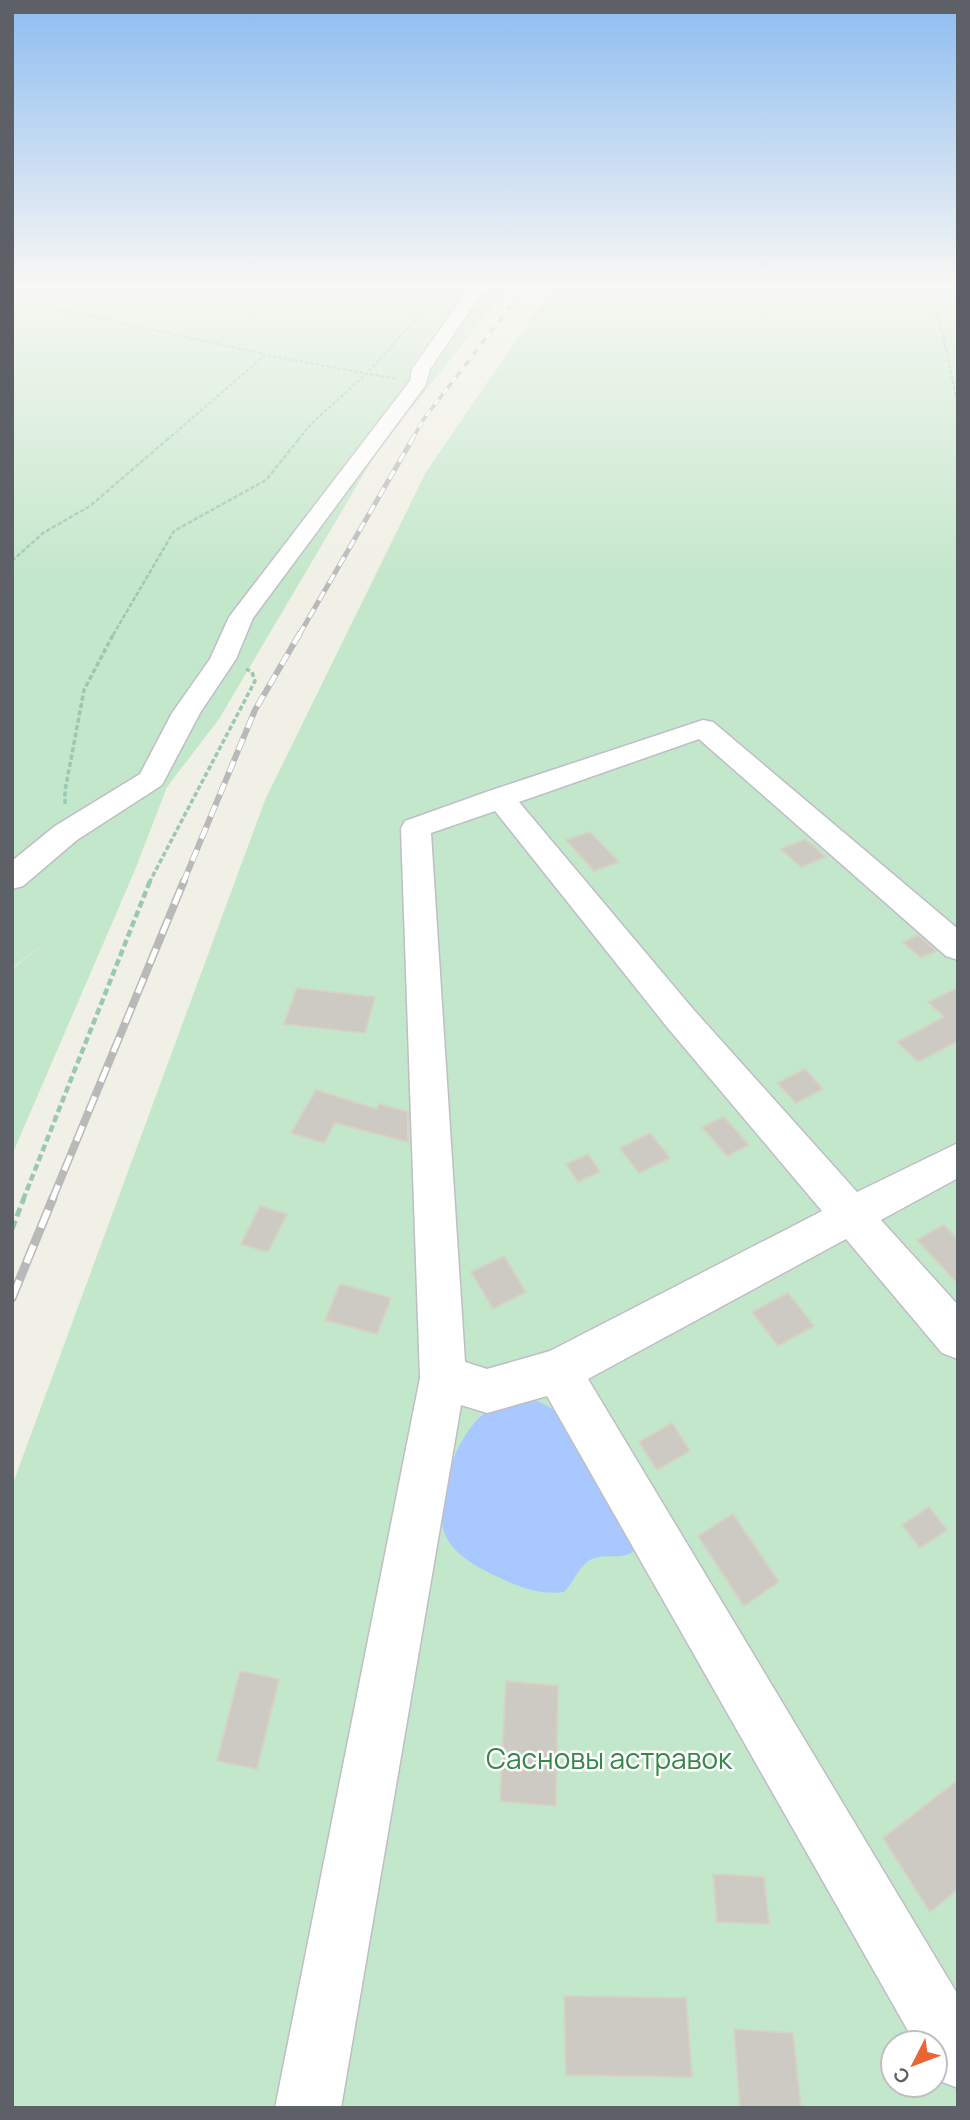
<svg xmlns="http://www.w3.org/2000/svg" width="970" height="2120" font-family="Manrope,sans-serif">
	<rect width="100%" height="100%" fill="#f0f0e6"/>
	<path fill="#c3e7ca" fill-rule="evenodd" d="M12,286H509L378,450L219,719L167,787L135,870L12,1155V969L47,941L12,968Z
		M553,286H958V2108H12V1486L265,800L426,472ZM893,2043H935V2085H893Z"/>
	<path fill="#a8c8ff" d="M523,1397L542,1403L565,1416L638,1547C623,1565 604,1549 587,1562C577,1570 573,1583 564,1592C543,1595 521,1588 502,1579C481,1569 453,1556 444,1532C433,1499 458,1429 488,1411C498,1405 512,1402 523,1397Z"/>
	<path fill="#cccac3" stroke="#d5d3c5" stroke-width="2" d="M590,832L619,862L594,871L566,840Z
		M805,839L826,857L801,867L781,849Z
		M918,935L936,951L921,958L903,942Z
		M297,988L375,997L365,1033L284,1024Z
		M958,988V1041L918,1062L897,1042L944,1017L928,1002Z
		M805,1069L823,1089L796,1103L777,1083Z
		M316,1090L377,1109L379,1104L408,1112V1142L335,1123L324,1143L291,1133Z
		M724,1117L749,1145L727,1156L702,1127Z
		M650,1133L670,1158L639,1173L620,1148Z
		M588,1154L600,1172L578,1182L566,1164Z
		M260,1206L287,1214L268,1252L241,1244Z
		M944,1225L958,1240V1284L917,1240Z
		M504,1256L526,1292L493,1309L471,1272Z
		M340,1284L391,1298L377,1334L325,1320Z
		M788,1293L814,1326L778,1346L752,1312Z
		M672,1423L690,1451L657,1470L639,1442Z
		M929,1507L947,1530L920,1548L902,1525Z
		M733,1514L779,1582L744,1606L698,1536Z
		M240,1671L279,1679L257,1769L217,1761Z
		M506,1681L558,1686L556,1806L500,1801Z
		M958,1780V1889L930,1912L883,1838Z
		M713,1874L764,1877L769,1924L717,1922Z
		M564,1996L686,1998L692,2077L566,2075Z
		M734,2029L793,2033L801,2108H740Z"/>
	<g fill="none" stroke-linecap="round" stroke-linejoin="round">
		<defs>
			<path id="minor" d="M471,286H487L430,369L425,386L253,618L236,659L200,713L162,785L77,840L23,886L12,889V861L55,826L140,774L172,713L210,659L229,617L410,381L412,369Z
				M703,720L713,722L958,929V960L946,956L699,739L519,802L693,1009L857,1192L958,1143V1178L881,1220L958,1305V1359L942,1353L846,1239L588,1379L958,1995V2088L935,2079V2043H915L547,1396L487,1413L461,1405L341,2108H275L420,1378L401,828L405,821L489,791ZM495,811L667,1027L822,1211L550,1351L487,1369L465,1362L431,833Z"/>
		</defs>
		<use href="#minor" stroke="#bebec5" stroke-width="3"/>
		<path stroke="#9cc8b1" stroke-width="2" stroke-dasharray="3.5 2" stroke-linecap="butt" d="M925,286L942,331L958,406
			M12,299L264,354
			M167,440L265,355L397,379
			M298,440L311,424L366,374L446,286"/>
		<path stroke="#9cc8b1" stroke-width="2.5" stroke-dasharray="4.5 2" stroke-linecap="butt" d="M12,561L43,533L90,506L169,438
			M113,635L174,531L266,480L300,438"/>
		<path stroke="#9cc8b1" stroke-width="3.5" stroke-dasharray="5 2.5" stroke-linecap="butt" d="M65,804V791L84,690L114,633
			M149,883L255,681L252,672L246,669"/>
		<path stroke="#9cc8b1" stroke-width="4.5" stroke-dasharray="7 3.5" stroke-linecap="butt" d="M23,1200L150,881"/>
		<path stroke="#9cc8b1" stroke-width="5" stroke-dasharray="9 4.5" stroke-linecap="butt" d="M12,1229L24,1198"/>
		<use href="#minor" fill="#fff" fill-rule="evenodd"/>
		<defs>
			<path id="rail-far4" d="M412,440L423,420L526,286"/>
			<path id="rail-far3" d="M299,635L413,438"/>
			<path id="rail-far2" d="M183,883L255,710L300,633"/>
			<path id="rail-far1" d="M52,1200L184,881"/>
			<path id="rail" d="M12,1298L53,1198"/>
		</defs>
		<use href="#rail-far4" stroke="#b9b9ba" stroke-width="3.5"/>
		<use href="#rail-far3" stroke="#b9b9ba" stroke-width="5"/>
		<use href="#rail-far2" stroke="#b9b9ba" stroke-width="6"/>
		<use href="#rail-far1" stroke="#b9b9ba" stroke-width="8"/>
		<use href="#rail" stroke="#b9b9ba" stroke-width="9"/>
		<use href="#rail-far4" stroke="#fff" stroke-width="2.5" stroke-dasharray="7" stroke-linecap="butt"/>
		<use href="#rail-far3" stroke="#fff" stroke-width="3.5" stroke-dasharray="10" stroke-linecap="butt"/>
		<use href="#rail-far2" stroke="#fff" stroke-width="4.5" stroke-dasharray="12" stroke-linecap="butt"/>
		<use href="#rail-far1" stroke="#fff" stroke-width="5" stroke-dasharray="16" stroke-linecap="butt"/>
		<use href="#rail" stroke="#fff" stroke-width="6" stroke-dasharray="19" stroke-linecap="butt"/>
	</g>
	<linearGradient id="sky" x2="0" y2="1"><stop stop-color="#8ebcf1"/><stop offset="0.49" stop-color="#f8f8f4"/><stop offset="1" stop-color="#f8f8f4" stop-opacity="0"/></linearGradient>
	<rect width="970" height="583" fill="url(#sky)"/>
	<g text-anchor="middle" dominant-baseline="central" stroke-width="5" stroke-linejoin="round" paint-order="stroke">
		<g font-size="28" fill="#368649" stroke="#fff">
			<text x="609" y="1758">Сасновы астравок</text>
		</g>
	</g>
	<rect width="970" height="2120" fill="none" stroke="#5e6067" stroke-width="28"/>
	<g transform="translate(914 2064) rotate(228)"><circle r="33" fill="#ffffff" stroke="#bfbfc2" stroke-width="2"/>
	<path d="M0-5L12 26L0 18L-12 26Z" fill="#e96533"/>
	<text y="-10" font-size="19" font-weight="bold" text-anchor="middle" fill="#5e6067">С</text>
	</g>
</svg>
